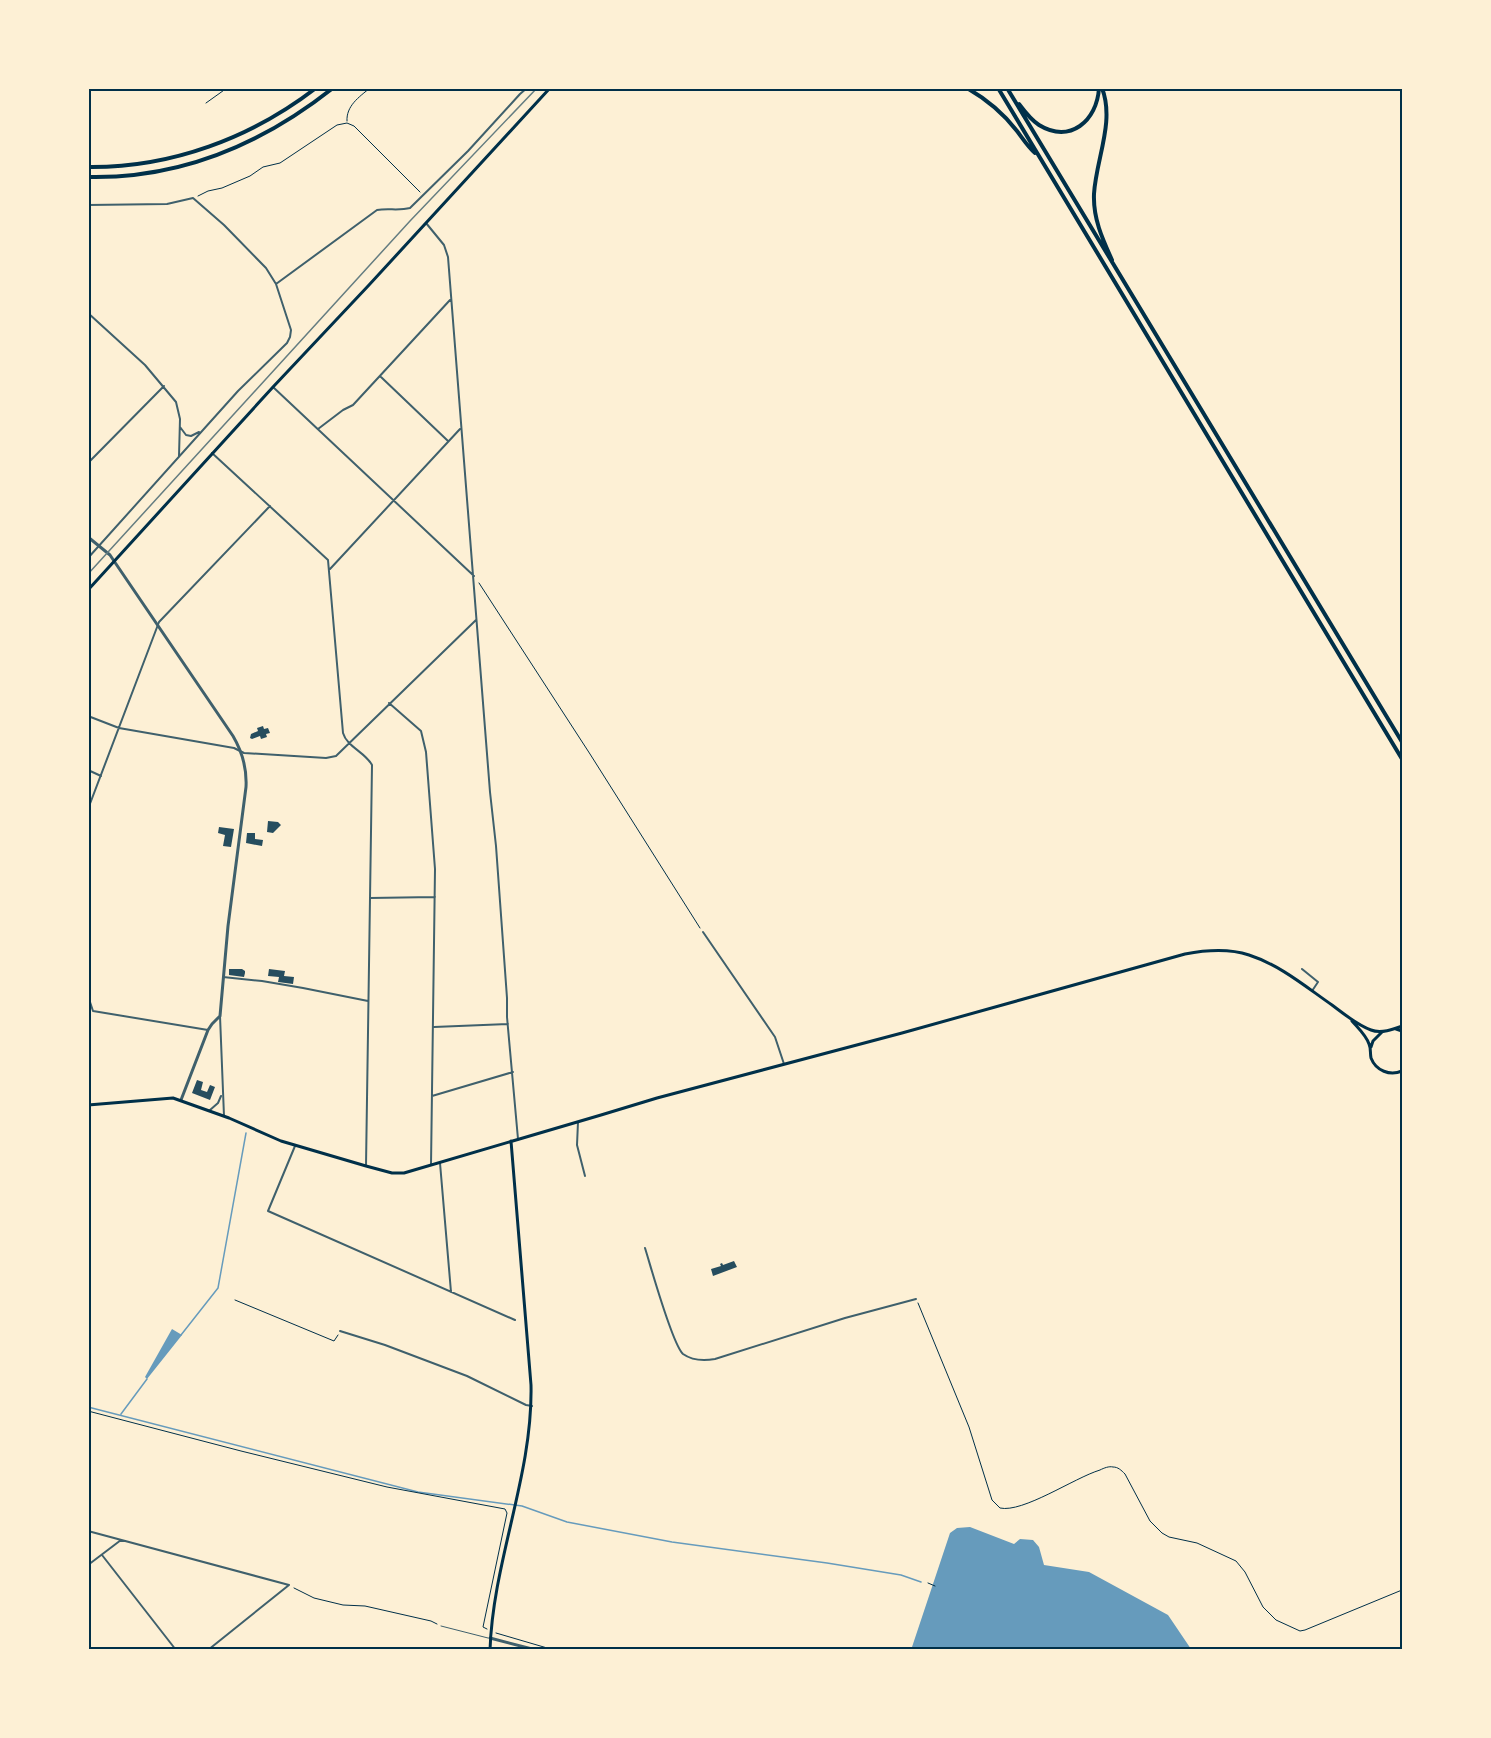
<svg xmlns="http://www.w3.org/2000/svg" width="1491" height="1738" font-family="'Noto Sans',sans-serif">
	<rect width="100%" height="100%" fill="#fdf0d5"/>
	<path fill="#669bbc" d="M172,1329L182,1335L147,1379L145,1377Z
		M970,1527L1014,1544L1020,1539L1033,1540L1039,1547L1044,1565L1089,1572L1168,1615L1191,1649L911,1650L950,1533L957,1528Z"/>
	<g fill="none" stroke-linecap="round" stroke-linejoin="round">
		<path stroke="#669bbc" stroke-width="1.5" d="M181,1335L218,1288L246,1133
			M88,1407L418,1492L522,1506L567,1522L672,1542L827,1563L901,1575L921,1582
			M121,1414L147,1379"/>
	</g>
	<path fill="#264d5e" d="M263,726L264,729L268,728L270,733L266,734L267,737L261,739L260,736L252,739L250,738L251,734L258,731L257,728Z
		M268,821L278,822L281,825L273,833L267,832Z
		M219,827L234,829L231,847L223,846L225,835L218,833Z
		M247,833H255V839L263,840L262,846L246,843Z
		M229,969H242L245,971V973L244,977L229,975Z
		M269,969L285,971L284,976L294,977L293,984L278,982L279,977L268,976Z
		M197,1080L203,1082L201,1090L207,1092L210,1085L215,1087L210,1100L192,1093Z
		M734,1261L737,1267L713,1276L711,1269L721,1266L720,1264L722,1263L723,1265Z"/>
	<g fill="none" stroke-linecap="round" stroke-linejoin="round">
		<path stroke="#003049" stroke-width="1" d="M206,103L227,88
			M347,121C346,106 359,97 370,88
			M198,196L208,191L222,188L250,176L263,167L280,163L337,125L347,123L354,126L420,192
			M479,583L590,754L700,928
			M235,1300L334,1341L338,1335
			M918,1303L969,1427L992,1500L1000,1508C1023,1513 1074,1478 1100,1470C1104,1468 1109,1466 1113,1467C1118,1467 1121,1470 1125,1474L1150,1521L1162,1533L1169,1537L1197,1543L1236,1561L1245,1572L1263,1607L1276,1620L1300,1631L1305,1630L1402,1590
			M88,1411L241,1451L387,1487L505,1509L507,1513L483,1627L487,1629
			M928,1583L935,1586
			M294,1588L314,1598L343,1605L365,1606L431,1621L437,1624
			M496,1633L554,1650"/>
		<path stroke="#3f606c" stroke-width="1" d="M441,1626L488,1638"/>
		<path stroke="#3f606c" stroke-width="2" d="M88,205L167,204L193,198L224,225L266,268L276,284L291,330L290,337L287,343L238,391L88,558
			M426,223L444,245L448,257L490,792L496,846L507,998V1017L518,1139
			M276,284L377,210C388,208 399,211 410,208L468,151L520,94L527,88
			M88,313L145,365L176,402L180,419L179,456
			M381,377L448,441
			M273,387L474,576
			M180,427L186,435L191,436L199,432
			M318,429L343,410L353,405L450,300
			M212,453L328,560L343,733C347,747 365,752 372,765L366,1166
			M88,463L164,386
			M330,569L460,429
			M389,703L421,731L426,752L435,869L431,1165
			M88,716L119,728L234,748L244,753L326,758L336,756L476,620
			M88,770L101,776
			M88,809L159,622L270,506
			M370,898L435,897
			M703,932L775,1037L784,1064
			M1302,969L1318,982L1312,991
			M223,977L262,981L303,988L368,1001
			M88,996L93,1011L208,1030
			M220,1016L224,1116
			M434,1027L508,1024
			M432,1096L513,1072
			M210,1110L218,1103L221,1096
			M578,1122L577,1145L585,1176
			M295,1146L268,1211L515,1320
			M440,1163L451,1292
			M645,1248C651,1267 672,1344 683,1354C693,1361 704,1361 715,1359L845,1318L916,1299
			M340,1331L385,1345L467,1376L526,1405L532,1406
			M88,1531L289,1585
			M102,1555L176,1650
			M88,1565L121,1540
			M208,1650L289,1585"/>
		<path stroke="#3f606c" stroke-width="3" d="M88,537L110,555L114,561L233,736C243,753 247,768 246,787L228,926L220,1016L212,1024L208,1030L181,1100
			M490,1638L536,1650"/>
		<path stroke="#003049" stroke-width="3" d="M1352,1021C1358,1028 1366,1035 1369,1044C1371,1048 1370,1053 1371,1058C1376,1071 1390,1076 1402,1071
			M1396,1029L1402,1031
			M1371,1047L1373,1041L1382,1032
			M88,1105L173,1098L229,1118L281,1141L366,1166L392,1173H404L601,1115L657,1098L902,1033L1185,954C1206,950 1228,948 1249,955C1280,965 1306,987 1332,1005C1344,1014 1357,1025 1371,1030C1381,1034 1394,1029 1402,1026
			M490,1650C493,1560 533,1475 531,1385L511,1141"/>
		<path stroke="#003049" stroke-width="3" d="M88,590L273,387L369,285L550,88"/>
		<path stroke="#003049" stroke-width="4" d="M967,88C986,99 1004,114 1017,131C1023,139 1028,147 1035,153
			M998,88L1402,759
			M1007,88L1402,742
			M1102,88C1115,122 1096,159 1094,194C1093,218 1102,238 1112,260
			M1019,104C1025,112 1031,120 1039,125C1070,144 1097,121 1099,88
			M88,167C171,168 251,138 316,88
			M88,177C181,179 261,145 333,88"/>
		<path stroke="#657d81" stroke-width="1.5" d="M88,574L410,221L537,88"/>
	</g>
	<rect width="1491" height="1738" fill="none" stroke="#fdf0d5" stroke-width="180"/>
	<rect x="90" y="90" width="1311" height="1558" fill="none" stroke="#003049" stroke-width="2"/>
</svg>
